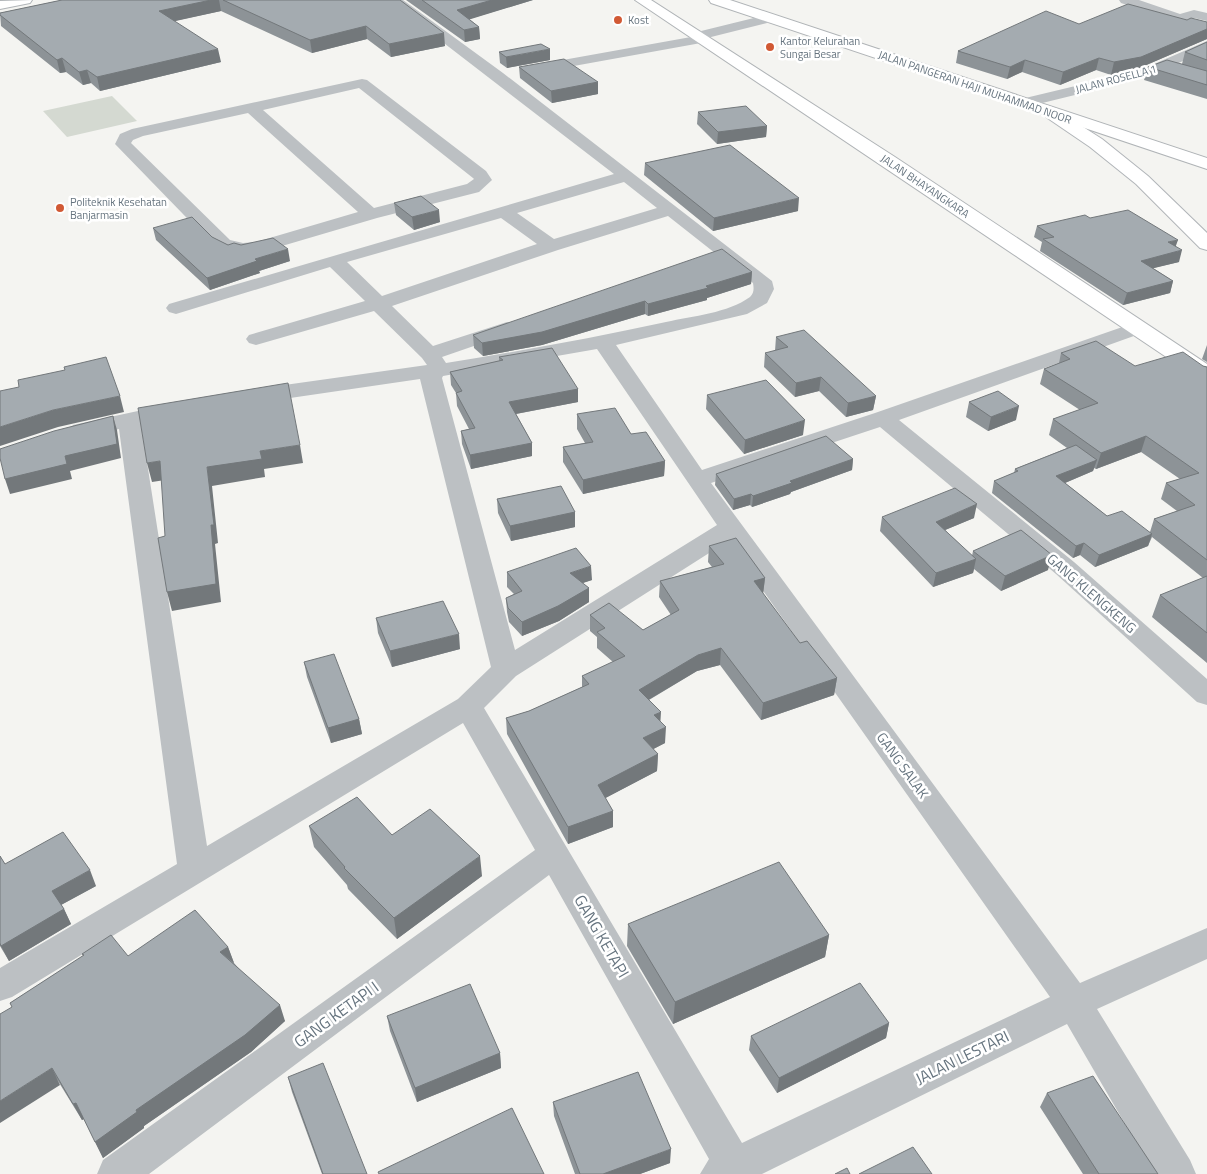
<svg xmlns="http://www.w3.org/2000/svg" width="1207" height="1174" font-family="'Titillium Web',sans-serif">
	<rect width="100%" height="100%" fill="#f4f4f1"/>
	<path fill="#d4d9d1" d="M112,96L137,121L67,137L43,111Z"/>
	<g fill="none" stroke-linecap="round" stroke-linejoin="round">
		<defs>
			<path id="secondary" d="M1049,107L1055,109L1102,139L1148,176L1207,233V250L1200,248L1136,184L1090,147L1043,115L1041,112L1043,109Z"/>
			<path id="primary" d="M32,0L30,3L0,9V1Z
				M635,0H651L895,157L1207,364V381L1199,379Z
				M709,0H730L1207,158V169L711,3Z"/>
		</defs>
		<use href="#secondary" stroke="#b1b5b9" stroke-width="2"/>
		<use href="#primary" stroke="#b0b4b7" stroke-width="2"/>
		<path fill="#bcc0c3" fill-rule="evenodd" d="M388,0H403L503,73L772,281L774,289L767,303L747,314L616,345L702,470L875,413L1131,324L1138,322L1145,324L1148,328L1145,332L899,420L1074,562L1207,679V705L1197,702L1056,574L880,427L711,483L1080,983L1207,928V959L1097,1009L1190,1160L1196,1174H1154L1067,1024L762,1174H700L709,1159L549,875L149,1174H97L103,1160L535,850L463,723L12,997L0,1001V968L177,864L119,429L81,437L73,435L70,430L73,425L175,403L183,405L186,410L183,415L141,424L207,846L458,699L491,667L420,379L256,403L248,401L245,396L248,391L256,389L427,365L422,358L374,311L263,343L256,345L249,343L246,339L249,335L365,301L330,267L176,314L169,312L166,308L169,304L614,174ZM624,182L657,208L554,239L517,213ZM668,216L753,283C754,289 754,293 750,297C728,313 693,316 666,322C593,338 520,351 446,363L442,357L514,332L517,328L514,324L507,322L433,346L392,306L558,250ZM501,218L537,244L382,296L347,262ZM597,349L717,525L515,650L442,378L443,376ZM728,541L1050,997L742,1143L484,708L516,676Z
			M1119,0H1139L1180,14L1194,10L1207,13V21L1194,18L1179,22L1121,3Z
			M770,14L775,15L777,18L775,21L707,38L706,42L701,43L535,73L528,69L535,65L691,37L693,33Z
			M1207,41V50L1148,77L1022,108L1014,103L1017,100L1138,71Z
			M362,79L367,80L486,171L492,180L479,192L377,218L265,251L243,255L216,248L115,144L120,134L132,129ZM359,88L473,178L474,179L467,184L374,208L263,110ZM248,113L358,212L256,242L243,243L230,240L131,143L133,140L143,136Z"/>
		<use href="#secondary" fill="#fff" fill-rule="evenodd"/>
		<use href="#primary" fill="#fff" fill-rule="evenodd"/>
	</g>
	<path fill="#8d9397" fill-rule="evenodd" d="M62,0H400L445,46L391,57L367,39L312,53L221,11L174,21L221,62L100,91L91,83L83,85L66,72L60,73L1,26L0,13Z
		M406,0H533L469,19L479,27L480,39L465,42Z
		M1187,20L1207,22V39L1137,69L1111,75L1096,70L1060,85L1022,72L1007,79L956,63L958,51L1079,24Z
		M1207,42V99L1144,80L1148,67L1182,64L1185,52Z
		M499,52L550,60L507,68L500,63Z
		M519,67L598,82V94L552,103L520,78Z
		M698,112L767,126L766,137L717,144L697,124Z
		M645,163L798,211L713,231L644,175Z
		M394,203L440,222L414,230L396,215Z
		M1090,218L1176,246L1179,262L1153,268L1173,281L1170,293L1123,305L1040,251L1042,242L1034,237L1037,226Z
		M153,228L212,237L228,245L290,261L259,271L260,273L210,290L156,240Z
		M752,272L751,284L707,298V300L648,316L645,314L542,345L483,356L474,348L473,335Z
		M776,337L876,396L873,410L846,417L819,391L795,397L764,367L765,353L775,351Z
		M1207,345V362L1202,359Z
		M1061,353L1135,366H1203L1207,367V663L1152,617L1160,595L1203,578L1152,537L1148,546L1095,567L1080,555L1073,558L992,493L994,481L1014,473L1015,469L1067,448L1049,435L1053,419L1080,410L1040,384L1044,369L1059,363ZM1141,452L1180,479L1166,483L1161,499L1177,511L1154,519L1150,532L1107,516L1065,483L1093,471L1094,468L1096,469Z
		M499,357L578,389V402L516,414L532,443V456L471,469L462,444L461,431L469,429L457,406L456,393L451,385L450,372L499,361Z
		M707,395L803,435L744,454L706,409Z
		M969,402L1016,420L988,431L966,417Z
		M577,414L631,434L665,461L664,476L583,494L563,462V447L585,443L577,429Z
		M853,459L852,470L791,492L790,494L752,507L750,505L733,510L715,485L716,474Z
		M497,499L575,512V527L511,541L498,513Z
		M882,517L974,518L945,530L972,556L973,551L1048,570L1001,591L974,569L973,573L933,587L880,531Z
		M709,546L765,578L763,594L800,643L837,678L834,695L761,720L720,665L697,671L649,700L660,721L665,743L653,749L658,754L657,771L605,798L613,811V827L568,844L507,734L506,718L529,711L582,687V676L613,662L597,648V637L590,631V615L643,630L671,615L659,597L660,581L712,567L708,562Z
		M507,572L592,580L582,583L589,588V602L559,621L522,636L509,622L507,612L506,598L514,594L507,587Z
		M376,618L460,649L392,667L378,633Z
		M304,662L359,719L362,734L331,743L307,677Z
		M309,826L392,835L482,876L397,939L348,889L347,885L314,847Z
		M0,856L5,864L96,886L61,905L64,909L71,924L9,961L0,946Z
		M628,924L829,935L825,957L673,1024L627,946Z
		M228,947L234,963L285,1021L251,1052L144,1126V1128L103,1158L84,1119L82,1120L10,1003L83,956L82,954L128,956Z
		M387,1016L500,1053L501,1068L417,1102L390,1031Z
		M889,1023L886,1038L777,1093L749,1050L751,1036Z
		M288,1077L367,1174H322L292,1092Z
		M1047,1093L1158,1174H1083L1040,1107Z
		M553,1102L670,1163L640,1174H575L554,1116Z"/>
	<path fill="#73787b" d="M211,0H219L221,11L162,24L159,11Z
		M492,0H533L458,23L457,10Z
		M366,26L367,39L312,53L310,40Z
		M479,27L480,39L465,42L464,30Z
		M1207,29V39L1137,69L1111,75L1114,62Z
		M444,33L445,46L391,57L389,44Z
		M218,49L221,62L100,91L97,77Z
		M550,49V60L507,68L506,57Z
		M62,58L66,72L60,73L57,60Z
		M1099,58L1096,70L1060,85L1063,72Z
		M1025,60L1022,72L1007,79L1010,67Z
		M87,70L91,83L83,85L79,72Z
		M598,82V94L552,103L551,91Z
		M767,126L766,137L717,144L718,132Z
		M799,198L798,211L713,231L714,218Z
		M439,210L440,222L414,230L412,217Z
		M1178,240L1174,251L1168,242Z
		M288,249L290,261L259,271L260,273L210,290L207,278L255,259Z
		M1182,250L1179,262L1138,272L1141,261Z
		M752,272L751,284L707,298V300L648,316V304Z
		M1173,281L1170,293L1123,305L1127,293Z
		M645,301V314L542,345L483,356L482,343Z
		M821,377L819,391L795,397L796,383Z
		M578,389V402L510,415L509,402Z
		M120,396L124,412L58,427L0,446V427L53,410Z
		M876,396L873,410L846,417L848,403Z
		M1019,406L1016,420L988,431L991,417Z
		M113,416L117,430L121,458L70,471L72,479L10,494L5,479L65,456Z
		M805,420L803,435L744,454L745,440Z
		M1146,436L1141,452L1096,469L1101,453Z
		M532,443V456L471,469L470,455Z
		M300,445L303,463L264,469L265,477L212,486L218,543L215,544L221,602L172,611L167,592L211,525L207,467L260,451Z
		M853,459L852,470L791,492L790,494L752,507L753,496L790,481Z
		M1097,460L1093,471L1053,488L1056,476Z
		M160,461L165,480L152,482L147,463Z
		M665,461L664,476L583,494V480Z
		M751,494L750,505L733,510L734,499Z
		M977,504L974,518L933,535L936,522Z
		M575,512V527L511,541L510,526Z
		M1152,534L1148,546L1095,567L1099,555Z
		M1084,543L1080,555L1073,558L1076,546Z
		M1052,555L1048,570L1001,591L1005,576Z
		M976,559L973,573L933,587L936,573Z
		M591,566L592,580L571,587L570,573Z
		M765,578L763,594L754,581Z
		M589,588V602L559,621L522,636V622Z
		M459,634L460,649L392,667L390,651Z
		M721,648L720,665L697,671L638,706L639,690L698,655Z
		M837,678L834,695L761,720L763,703Z
		M661,712L660,728L654,715Z
		M359,719L362,734L331,743L328,728Z
		M666,727L665,743L642,755L643,738Z
		M658,754L657,771L598,802V785Z
		M613,811V827L568,844V827Z
		M480,856L482,876L397,939L394,918Z
		M90,870L96,886L59,906L52,891Z
		M64,909L71,924L9,961L1,946Z
		M829,935L825,957L673,1024L675,1002Z
		M228,947L234,963L220,952Z
		M280,1005L285,1021L251,1052L144,1126V1128L103,1158L95,1142L136,1110Z
		M889,1023L886,1038L777,1093L779,1078Z
		M500,1053L501,1068L417,1102L415,1088Z
		M52,1068L60,1085L0,1123V1101Z
		M76,1103L84,1119L82,1120L73,1104Z
		M671,1149L670,1163L640,1174H603Z"/>
	<path fill="#a4abb0" stroke="#73787b" d="M62,0H211L159,11L218,49L97,77L87,70L79,72L62,58L57,60L0,15V13Z
		M223,0H400L444,33L389,44L366,26L310,40Z
		M422,0H492L457,10L479,27L464,30Z
		M1128,4L1187,20L1191,18L1207,22V29L1141,57L1114,62L1099,58L1063,72L1025,60L1010,67L958,51L1046,11L1079,24Z
		M1207,42V60L1185,52Z
		M541,44L550,49L506,57L499,52Z
		M564,59L598,82L551,91L519,67Z
		M1167,60L1207,71V85L1148,67Z
		M746,106L767,126L718,132L698,112Z
		M730,145L799,198L714,218L645,163Z
		M421,196L439,210L412,217L394,203Z
		M1128,210L1178,240L1168,242L1182,250L1141,261L1173,281L1127,293L1043,239L1054,237L1037,226L1085,215L1090,218Z
		M192,217L212,237L228,245L234,243L241,245L273,238L288,249L255,259L257,261L207,278L153,228Z
		M722,249L752,272L706,286L708,288L648,304L645,301L542,332L482,343L473,335Z
		M804,330L876,396L848,403L821,377L796,383L765,353L788,347L776,337Z
		M1096,341L1135,366L1183,352L1203,366L1207,367V560L1154,519L1195,505L1166,483L1199,473L1146,436L1101,453L1053,419L1098,403L1044,369L1070,359L1061,353Z
		M552,348L578,389L509,402L532,443L470,455L461,431L475,428L456,393L462,391L450,372L503,360L499,357Z
		M106,357L120,396L53,410L0,427V391L19,387L18,380L65,370L64,367Z
		M766,380L805,420L745,440L707,395Z
		M288,383L300,445L260,451L262,459L207,467L214,525H211L216,584L167,592L158,538L165,536L160,461L147,463L138,408Z
		M998,391L1019,406L991,417L969,402Z
		M615,408L631,434L646,432L665,461L583,480L563,447L593,442L577,414Z
		M113,416L117,444L65,456L67,464L5,479L0,458V449L54,431Z
		M826,436L853,459L790,481L792,483L753,496L751,494L734,499L716,474Z
		M1076,445L1097,460L1056,476L1107,516L1122,511L1152,534L1099,555L1084,543L1076,546L994,481L1018,471L1015,469Z
		M561,486L575,512L510,526L497,499Z
		M955,488L977,504L936,522L976,559L936,573L882,517Z
		M1021,530L1052,555L1005,576L973,551Z
		M736,538L765,578L754,581L800,643L807,641L837,678L763,703L721,648L698,655L639,690L661,712L654,715L666,727L643,738L658,754L598,785L613,811L568,827L506,718L529,711L589,684L582,676L625,656L597,632L605,628L590,615L609,603L643,630L679,610L660,581L724,564L709,546Z
		M576,548L591,566L570,573L589,588L558,606L522,622L508,608L506,598L522,591L507,572Z
		M1207,576V633L1160,595Z
		M443,601L459,634L390,651L376,618Z
		M334,654L359,719L328,728L304,662Z
		M357,797L392,835L430,809L480,856L394,918L344,868L345,867L309,826Z
		M63,832L90,870L52,891L64,909L1,946L0,943V856L5,864Z
		M779,862L829,935L675,1002L628,924Z
		M195,910L228,947L220,952L280,1005L245,1035L136,1110L137,1112L95,1142L76,1103L73,1104L52,1068L0,1101V1014L12,1007L10,1003L84,955L82,954L111,935L128,956Z
		M860,983L889,1023L779,1078L751,1036Z
		M470,984L500,1053L415,1088L387,1016Z
		M323,1063L367,1174H323L288,1077Z
		M638,1072L671,1149L603,1174H580L553,1102Z
		M1093,1076L1158,1174H1099L1047,1093Z
		M512,1108L544,1174H379L378,1172Z
		M913,1147L932,1174H859Z
		M847,1168L850,1174H835Z"/>
	<g fill="#d15934" stroke="#fff" stroke-width="2">
		<circle cx="618" cy="20" r="5"/>
		<circle cx="770" cy="47" r="5"/>
		<circle cx="60" cy="208" r="5"/>
	</g>
	<g text-anchor="middle" dominant-baseline="central" stroke-width="5" stroke-linejoin="round" paint-order="stroke">
		<g font-size="11" fill="#66747f" stroke="#fff" text-anchor="start">
			<text x="628" y="20">Kost</text>
			<text x="780" y="41">Kantor Kelurahan<tspan x="780" dy="13">Sungai Besar</tspan></text>
			<text x="70" y="202">Politeknik Kesehatan<tspan x="70" dy="13">Banjarmasin</tspan></text>
		</g>
		<g font-size="11" fill="#66747f" stroke="#fff">
			<text transform="translate(1116 79) rotate(-15)">JALAN ROSELLA 1</text>
			<text transform="translate(975 87) rotate(19)">JALAN PANGERAN HAJI MUHAMMAD NOOR</text>
			<text transform="translate(925 186) rotate(34)">JALAN BHAYANGKARA</text>
		</g>
		<g font-size="14" fill="#66747f" stroke="#fff">
			<text transform="translate(1092 593) rotate(41)">GANG KLENGKENG</text>
			<text transform="translate(903 765) rotate(54)">GANG SALAK</text>
		</g>
		<g font-size="16" fill="#66747f" stroke="#fff">
			<text transform="translate(602 936) rotate(60)">GANG KETAPI</text>
			<text transform="translate(336 1014) rotate(-36)">GANG KETAPI I</text>
			<text transform="translate(962 1057) rotate(-26)">JALAN LESTARI</text>
		</g>
	</g>
</svg>
